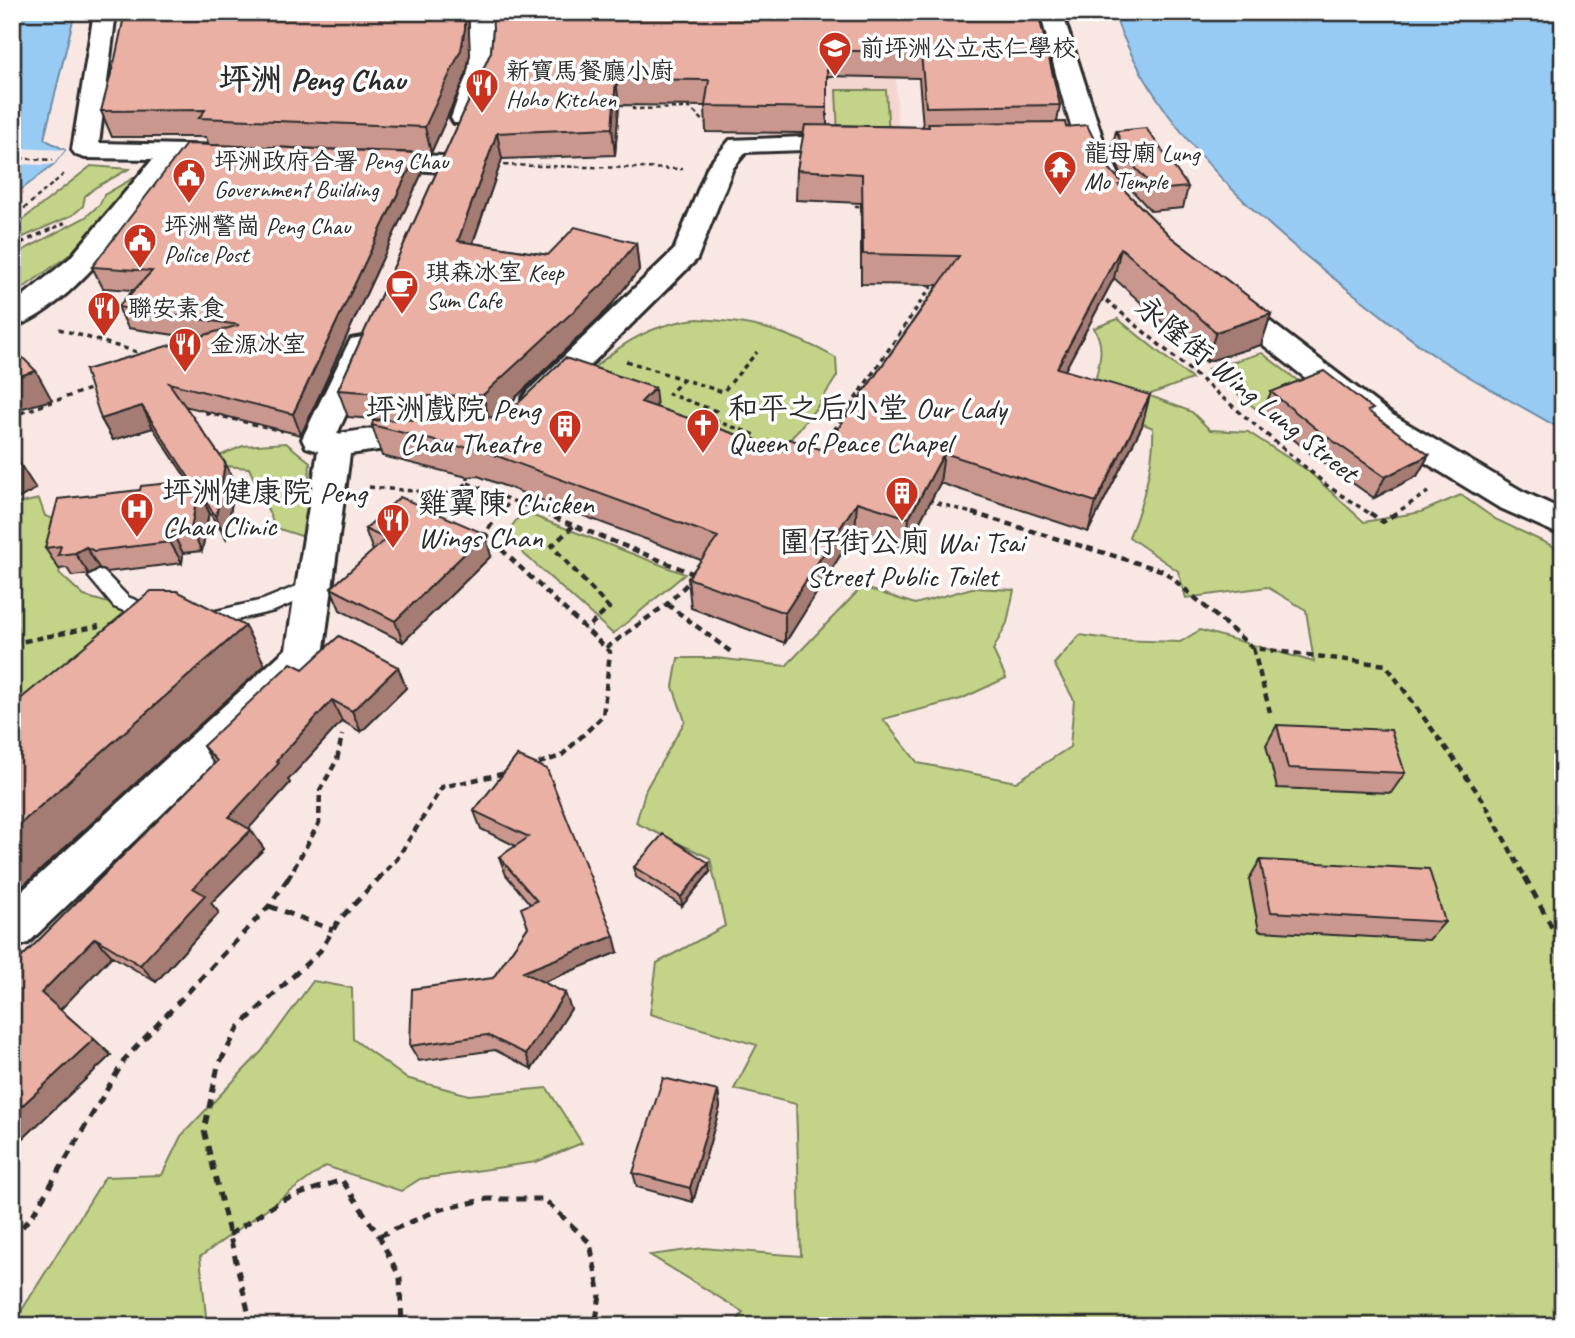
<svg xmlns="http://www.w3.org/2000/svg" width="1575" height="1338" font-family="Caveat,'LXGW WenKai TC',sans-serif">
	<rect width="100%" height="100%" fill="#f9e7e4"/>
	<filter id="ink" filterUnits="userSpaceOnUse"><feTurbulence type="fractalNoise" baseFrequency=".0143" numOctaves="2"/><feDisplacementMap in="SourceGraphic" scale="14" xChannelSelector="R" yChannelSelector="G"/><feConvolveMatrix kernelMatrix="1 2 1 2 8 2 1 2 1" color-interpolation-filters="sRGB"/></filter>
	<g filter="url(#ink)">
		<path fill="#f4d6d1" d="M782,50L895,54L898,136L769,138L766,109Z"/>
		<path fill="#c3d489" stroke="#77805a" stroke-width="2" d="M836,90H886L889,133L838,135Z
			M91,166L129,169L96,187L85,196L83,206L73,215L12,242V228Z
			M137,176H143L69,255L12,296V258L16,254L86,217L100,204L104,195Z
			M698,319C753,322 788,331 836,358L837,376L817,407L780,452L579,381C616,347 647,324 698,319Z
			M1118,319L1192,379L1148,395L1192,412L1210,430L1248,432L1307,470L1364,522L1421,512L1461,495L1495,519L1563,551V1326H734L743,1312L650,1255L703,1248L801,1256L796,1104L734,1089L757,1045L650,1014L657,963L725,926L710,858L636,823L646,789L685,721L673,687L678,658H716L786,666L862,587L915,604L972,588L1014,590L1007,623L993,650L1006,678L961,699L883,719L918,763L1016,782L1070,747L1074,700L1054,664L1080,635L1115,640L1180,642L1200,630L1314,662L1306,610L1267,587L1186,598L1178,571L1129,537C1142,507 1155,460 1153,428L1098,405C1086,377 1112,358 1094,328Z
			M1262,353L1306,387L1256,409L1208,369Z
			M286,443L310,462L309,488L328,497V522L301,536L276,528L249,468L200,464L243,446Z
			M39,499L45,516L69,524V546L59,573L84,596L126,608L147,622L12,789V505Z
			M523,512L685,574L613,634L515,546L511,527Z
			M313,981L352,988L353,1039L406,1078L469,1095L547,1088L582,1143L536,1162L420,1179L401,1191L326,1166L200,1257L207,1326H12L105,1177L162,1175L181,1136L262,1051Z"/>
		<path fill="#97cbf4" stroke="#6c8ba4" stroke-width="2" d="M12,12H75L44,139L65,150L54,164L12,197Z
			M1113,12H1563V430C1520,406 1476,382 1435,356C1411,340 1389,321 1367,304C1266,228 1158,135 1113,12Z"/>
		<path fill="#f9e7e4" d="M12,148L65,150L54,164L46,165L12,164Z"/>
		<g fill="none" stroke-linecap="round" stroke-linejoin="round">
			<defs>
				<path id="lane" d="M98,570L104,572L128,597L162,611L164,616L162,621L155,623L114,607L89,577Z
					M314,579L320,581L323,586L320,591L274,611L202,628L193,621L195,616L263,600Z"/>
				<path id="street" d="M94,12H116L99,143L231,146L240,149L244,154L240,159L179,160C142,207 71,312 12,327V305L70,258L153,159L85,158L76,155L72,150Z
					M470,12H492C495,52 490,81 475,118L472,123H454L451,118L469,67Z
					M1040,12H1062L1103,140L1118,173L1114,179H1096C1068,139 1054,60 1040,12Z
					M853,135L862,138L866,143L862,148L746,152L733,168L697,259L549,406L538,409L527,406L522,399L527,392L674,250L708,166L730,140Z
					M368,153L442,156L451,159L455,164L451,169L442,172L359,166L355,161L359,156Z
					M1224,291L1234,294L1391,414L1522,491L1563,510V536L1498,507L1369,428L1214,306L1209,300L1214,294Z
					M362,337L373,339L377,346L337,434C371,429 406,422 441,431L445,439L441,447L429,450L392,448L350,454L323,655L317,665L28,943L12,949V900L286,649L318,451L306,447L302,439L347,346L351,339Z"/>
			</defs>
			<use href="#lane" stroke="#2b2b2b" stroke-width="5"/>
			<use href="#street" stroke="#2b2b2b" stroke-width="6"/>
			<path stroke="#2b2b2b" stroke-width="2.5" stroke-dasharray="4.5 3.5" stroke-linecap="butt" d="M633,99V109L690,108L710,127
				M12,158L53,160
				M496,165L683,169
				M857,197L856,206L866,207
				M12,219L64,174
				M54,228L65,223"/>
			<path stroke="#2b2b2b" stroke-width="3.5" stroke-dasharray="5 4.5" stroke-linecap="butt" d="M12,247L58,226
				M1099,294L1329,487L1372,515
				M59,329L144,354
				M626,361L723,392L757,352
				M684,379L669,394L716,411L710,419L756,435L752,444
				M198,407L203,412L283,431
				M12,416L95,387
				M818,454L935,281
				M468,483L548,515
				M369,487L447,494
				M928,500L978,515
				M420,508L468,483V472
				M498,515L510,502
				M1393,515L1428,492"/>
			<path stroke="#2b2b2b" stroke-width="4.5" stroke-dasharray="7 5" stroke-linecap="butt" d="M499,513L485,534L610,652L603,716L561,756L531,766
				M543,513L694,574
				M972,513L1164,571L1253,648L1386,665L1483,800L1526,879
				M1370,513L1383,522L1396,513
				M573,526L552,546L609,608L586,629
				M863,541L869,531
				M667,604L731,652
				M12,640L20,642L99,626
				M606,648L667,604L691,580
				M1253,648L1270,712
				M288,879L319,823L320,790L337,760L342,735
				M378,879L397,859L442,787L506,773"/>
			<path stroke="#2b2b2b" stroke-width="5" stroke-dasharray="9 7" stroke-linecap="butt" d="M1525,877L1563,948
				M269,906L333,930
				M229,1235L282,1200L342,1180L379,1236L400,1278L402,1326
				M379,1236L438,1210L488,1199H544L590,1243L600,1295L595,1326
				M12,1239L34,1213L125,1059L269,906L289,877
				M249,1326L250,1319L204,1130L218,1066L239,1027L320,951L339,920L380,877"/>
			<use href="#lane" fill="#fff" fill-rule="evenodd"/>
			<use href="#street" fill="#fff" fill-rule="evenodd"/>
		</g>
		<path fill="#c9978d" stroke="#2b2b2b" stroke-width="2" fill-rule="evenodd" d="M1038,12L1060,105L1057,122L1066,127L1107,166L1124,185L1123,189L1171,237L1271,314L1261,345L1206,362L1114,278L1065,370L1142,426L1088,532L940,483L906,548L855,532L785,643L691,608L688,578L701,560L478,476L467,477L382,456L372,425L386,420L348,417L338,390L491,52L493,29ZM827,76L919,78L923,127L827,125ZM619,105L705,106L706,132L804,133L797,170L796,200L861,203V284L938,285L823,450H782L657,408L496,417L607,310L639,270L636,243L548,255L473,243L502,159L615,155Z
			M470,54L466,75L431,153L209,145L206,137H112L101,111Z
			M1116,131L1188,187L1183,208L1151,211L1126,184L1111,152Z
			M422,173L301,435L185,406L225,463L235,484L226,538L209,512L202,551L183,553L182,563L107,572L99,568L89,574L72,576L67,568L59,569L45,548L140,490L188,481L153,428L113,440L101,419L194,338L128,328L118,307L133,290L103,288L92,267Z
			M1271,392L1371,414L1429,455L1417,476L1374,498L1310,453L1262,413Z
			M365,529L491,556L403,642L340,610L331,588L373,551Z
			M398,667L406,688L361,732L342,721L288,780L290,783L249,828L264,849L211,903L219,913L156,982L112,956L60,1009L111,1055L12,1149V961L16,963L214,764L203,746L303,669Z
			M1277,725L1405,773L1391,793L1277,788L1266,745Z
			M517,756L618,952L544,982L571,1009L532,1069L495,1050L419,1061L410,1046L493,978L528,927L530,904L506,875L499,857L516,846L481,829L474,811Z
			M1260,860L1445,922L1429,940L1259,931L1249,879Z
			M634,867L710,872L682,906L636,877Z
			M718,1091L720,1107L693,1202L637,1187L633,1173Z"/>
		<path fill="#a47b73" stroke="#2b2b2b" stroke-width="2" d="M465,12H468L470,54L466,75L431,153L425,127Z
			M616,79L619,105L615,155L612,128Z
			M497,133L502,159L464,268L458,241Z
			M417,153L422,173L301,435L293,414Z
			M636,243L639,270L607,310L490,422L483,395Z
			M1121,248L1114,278L1050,398L1057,368Z
			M1271,314L1261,345L1206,362L1216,332Z
			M36,371L52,400L12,411V378Z
			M655,388L658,418L641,402Z
			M1150,395L1142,426L1088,532L1096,502Z
			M142,406L153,428L113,440L101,419Z
			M944,453L940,483L906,548L909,518Z
			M1429,455L1417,476L1374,498L1385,477Z
			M18,461L36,489L12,502V464Z
			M225,463L235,484L226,538L216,517Z
			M198,490L209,512L202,551L191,529Z
			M857,502L855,532L785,643V613Z
			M172,532L183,553L182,563L170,542Z
			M485,534L491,556L403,642L395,621Z
			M86,547L99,568L89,574L75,553Z
			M245,626L265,665L12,896V831Z
			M398,667L406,688L361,732L352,711Z
			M332,700L342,721L288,780L290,783L242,836L229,817L276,761Z
			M251,830L264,849L211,903L219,913L156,982L140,965L193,888Z
			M709,863L710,872L682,906L681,897Z
			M614,936L618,952L529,988L523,972Z
			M95,938L112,956L60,1010L41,993Z
			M565,993L571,1009L532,1069L526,1054Z
			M94,1039L111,1055L12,1149V1115Z
			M718,1091L720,1107L693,1202L690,1188Z"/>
		<path fill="#eab0a4" stroke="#2b2b2b" stroke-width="2" d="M125,12H465V29L461,50L425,127L199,118L205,110L101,111L115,59Z
			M492,12H1038L1060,105L926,107L921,53L827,50V108L705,106L709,80L616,79L612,128L497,133L458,241L548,255L575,227L636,243L604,283L483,395L378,397L379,393L338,390L491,52L493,29Z
			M1065,122L1066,127L1087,125L1107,166L1124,185H1119L1171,237L1271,314L1216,332L1121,248L1057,368L1150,395L1096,502L944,453L909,518L857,502L785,613L688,578L718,537L470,446L459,447L372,425L373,421L382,420L479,419L506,415L565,358L655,388L641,402L782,450L789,439L823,450L959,256L863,254L862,174L797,170L805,125L929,127L928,123Z
			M1146,128L1188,187L1156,190L1131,163L1116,131Z
			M186,144L417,153L293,414L169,383L225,463L216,517L198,490L191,529L172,532L170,542L94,551L86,547L75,553L58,555L61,546L45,548L58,499L140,490L141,486L191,481L142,406L101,419L85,370L239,325L118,307L152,271L92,267Z
			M12,347L36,371L12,378Z
			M1324,371L1373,409L1368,411L1429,455L1385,477L1319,431L1271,392Z
			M12,456L18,461L12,464Z
			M400,497L485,534L395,621L331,588L386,539L365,529Z
			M151,591H177L245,626L12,831V706Z
			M339,636L398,667L352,711L332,700L276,761L279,763L229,817L251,830L193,888L205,895L140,965L95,938L41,993L94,1039L12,1115V961L16,963L217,761L203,746L291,663L303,669Z
			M1277,725L1391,730L1405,773L1288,768Z
			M517,756L547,769L614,936L523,972L565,993L526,1054L487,1035L410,1046L412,989L493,978L528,927L521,908L537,901L499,857L529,837L474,811Z
			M663,834L709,863L681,897L634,867Z
			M1260,860L1429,869L1445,922L1271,912Z
			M663,1078L718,1091L690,1188L633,1173Z"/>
	</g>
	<defs>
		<symbol id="school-pin" viewBox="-11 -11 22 30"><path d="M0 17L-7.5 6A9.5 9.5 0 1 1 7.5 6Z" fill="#c8321e" stroke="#fff"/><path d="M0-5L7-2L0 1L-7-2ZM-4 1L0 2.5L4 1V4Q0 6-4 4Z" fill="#fff"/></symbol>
		<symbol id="restaurant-pin" viewBox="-11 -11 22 30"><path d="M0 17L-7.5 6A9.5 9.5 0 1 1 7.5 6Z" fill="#c8321e" stroke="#fff"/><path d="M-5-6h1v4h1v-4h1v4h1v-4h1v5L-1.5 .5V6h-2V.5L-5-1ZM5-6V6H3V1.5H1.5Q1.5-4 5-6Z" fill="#fff"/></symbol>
		<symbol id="temple-pin" viewBox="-11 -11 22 30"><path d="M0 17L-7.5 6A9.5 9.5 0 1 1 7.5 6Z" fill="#c8321e" stroke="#fff"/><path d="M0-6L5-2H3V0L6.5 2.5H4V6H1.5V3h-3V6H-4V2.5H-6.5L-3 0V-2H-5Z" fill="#fff"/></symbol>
		<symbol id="civic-pin" viewBox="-11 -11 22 30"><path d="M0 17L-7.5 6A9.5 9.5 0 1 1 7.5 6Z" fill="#c8321e" stroke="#fff"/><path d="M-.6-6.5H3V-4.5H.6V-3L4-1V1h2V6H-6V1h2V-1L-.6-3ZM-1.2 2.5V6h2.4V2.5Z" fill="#fff"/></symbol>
		<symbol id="cafe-pin" viewBox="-11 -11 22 30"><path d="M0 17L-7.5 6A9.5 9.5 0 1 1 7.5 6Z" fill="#c8321e" stroke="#fff"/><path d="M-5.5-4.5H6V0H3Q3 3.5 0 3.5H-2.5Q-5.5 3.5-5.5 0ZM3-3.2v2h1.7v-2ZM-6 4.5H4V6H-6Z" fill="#fff"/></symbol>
		<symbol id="church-pin" viewBox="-11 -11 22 30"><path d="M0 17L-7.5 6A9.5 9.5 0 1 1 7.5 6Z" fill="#c8321e" stroke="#fff"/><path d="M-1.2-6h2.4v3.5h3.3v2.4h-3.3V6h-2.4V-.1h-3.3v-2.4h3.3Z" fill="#fff"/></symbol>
		<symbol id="building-pin" viewBox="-11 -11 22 30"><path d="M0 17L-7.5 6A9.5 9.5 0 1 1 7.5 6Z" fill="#c8321e" stroke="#fff"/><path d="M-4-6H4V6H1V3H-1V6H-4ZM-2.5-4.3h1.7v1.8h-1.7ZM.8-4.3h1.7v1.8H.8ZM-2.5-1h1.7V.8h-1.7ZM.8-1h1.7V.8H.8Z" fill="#fff"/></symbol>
		<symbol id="hospital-pin" viewBox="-11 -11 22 30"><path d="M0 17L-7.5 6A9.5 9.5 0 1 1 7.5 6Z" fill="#c8321e" stroke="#fff"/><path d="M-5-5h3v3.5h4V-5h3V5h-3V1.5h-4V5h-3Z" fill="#fff"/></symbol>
	</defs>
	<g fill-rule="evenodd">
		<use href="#school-pin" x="816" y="29" width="38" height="52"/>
		<use href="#restaurant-pin" x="463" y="66" width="38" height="52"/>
		<use href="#temple-pin" x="1041" y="148" width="38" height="52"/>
		<use href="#civic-pin" x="170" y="156" width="38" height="52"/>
		<use href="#civic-pin" x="121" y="221" width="38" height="52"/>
		<use href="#cafe-pin" x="383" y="267" width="38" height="52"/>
		<use href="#restaurant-pin" x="85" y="289" width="38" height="52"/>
		<use href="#restaurant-pin" x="166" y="325" width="38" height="52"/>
		<use href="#church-pin" x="684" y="406" width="38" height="52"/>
		<use href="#building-pin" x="546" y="407" width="38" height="52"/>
		<use href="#building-pin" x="883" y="474" width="38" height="52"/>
		<use href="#hospital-pin" x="118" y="490" width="38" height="52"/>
		<use href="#restaurant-pin" x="374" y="501" width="38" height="52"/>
	</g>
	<g text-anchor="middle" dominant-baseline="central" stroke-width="7" stroke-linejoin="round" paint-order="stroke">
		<g font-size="24" fill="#2b2b2b" stroke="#fff" text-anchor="start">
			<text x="860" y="48">前坪洲公立志仁學校</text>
			<text x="506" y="71">新寶馬餐廳小廚<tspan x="506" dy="28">Hoho Kitchen</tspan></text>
			<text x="1084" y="153">龍母廟 Lung<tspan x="1084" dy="28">Mo Temple</tspan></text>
			<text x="214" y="161">坪洲政府合署 Peng Chau<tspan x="214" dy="28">Government Building</tspan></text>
			<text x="164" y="226">坪洲警崗 Peng Chau<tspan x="164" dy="28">Police Post</tspan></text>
			<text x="426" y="272">琪森冰室 Keep<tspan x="426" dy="28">Sum Cafe</tspan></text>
			<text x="128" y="308">聯安素食</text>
			<text x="210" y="344">金源冰室</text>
		</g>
		<g font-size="30" fill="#2b2b2b" stroke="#fff">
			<text transform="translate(1247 389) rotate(39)">永隆街 Wing Lung Street</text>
		</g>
		<g font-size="30" fill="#2b2b2b" stroke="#fff" text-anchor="start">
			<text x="728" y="408">和平之后小堂 Our Lady<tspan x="728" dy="34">Queen of Peace Chapel</tspan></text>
			<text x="540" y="409" text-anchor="end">坪洲戲院 Peng<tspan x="540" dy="34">Chau Theatre</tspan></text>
			<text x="162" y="492">坪洲健康院 Peng<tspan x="162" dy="34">Chau Clinic</tspan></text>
			<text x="418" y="503">雞翼陳 Chicken<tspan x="418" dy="34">Wings Chan</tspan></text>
			<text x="902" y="542" text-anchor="middle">圍仔街公廁 Wai Tsai<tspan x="902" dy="34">Street Public Toilet</tspan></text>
		</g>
		<g font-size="32" font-weight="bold" fill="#2b2b2b" stroke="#fff">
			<text x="312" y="79">坪洲 Peng Chau</text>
		</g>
	</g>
	<rect width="1575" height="1338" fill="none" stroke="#fff" stroke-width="42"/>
	<rect x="21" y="21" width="1533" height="1296" fill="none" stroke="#2b2b2b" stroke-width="2.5" filter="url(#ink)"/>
</svg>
